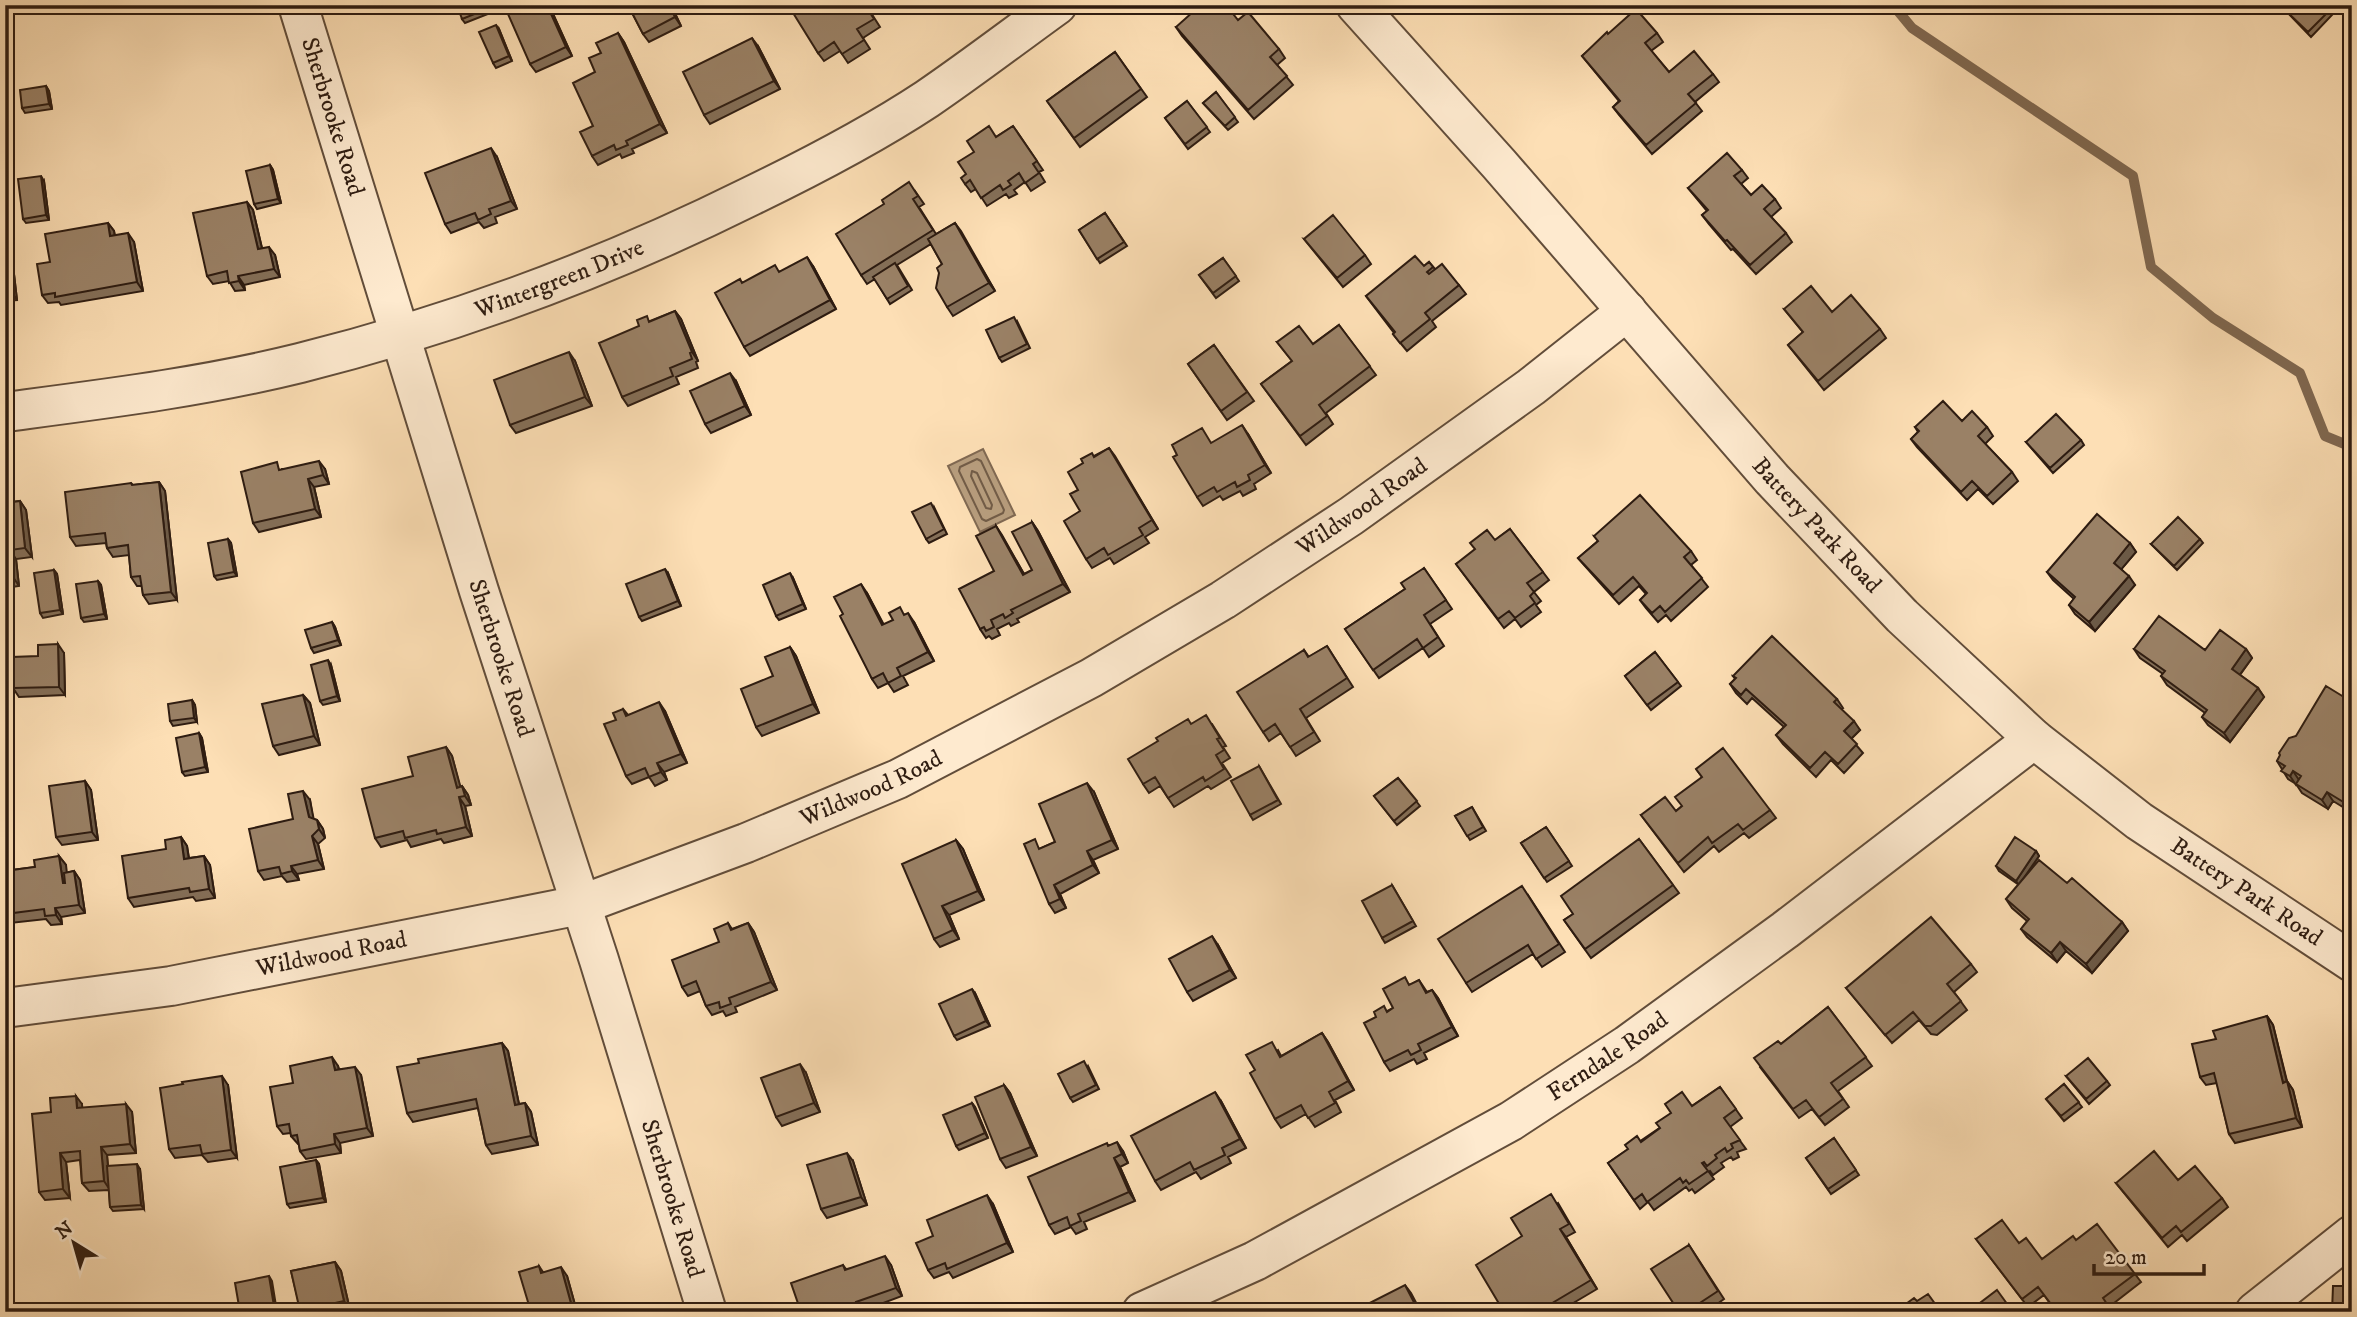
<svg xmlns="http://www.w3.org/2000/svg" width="2357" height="1317" font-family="'IM FELL DW Pica',serif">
	<rect width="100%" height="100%" fill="#fddfb5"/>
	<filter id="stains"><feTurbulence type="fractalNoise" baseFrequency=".00286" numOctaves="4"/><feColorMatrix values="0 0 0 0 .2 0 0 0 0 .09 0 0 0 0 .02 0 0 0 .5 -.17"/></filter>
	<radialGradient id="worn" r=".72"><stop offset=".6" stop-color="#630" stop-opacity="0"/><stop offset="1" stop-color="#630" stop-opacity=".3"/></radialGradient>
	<path fill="#b79d7d" stroke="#806952" stroke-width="2" d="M983,449L1015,515L980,532L948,466Z"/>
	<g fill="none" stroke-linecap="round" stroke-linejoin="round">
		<path stroke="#725c47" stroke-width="2" d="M977,459L981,461L1004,510L1003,513L986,521L982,519L959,471L960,467Z
			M972,471L977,473L992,505L991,509L986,508L971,476Z"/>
		<path stroke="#806952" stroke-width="10" d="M1893,5L1912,28L2133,176L2151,267L2213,318L2300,373L2325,436L2352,447"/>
		<defs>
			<g id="minor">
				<path id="s1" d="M298,5L479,591L599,960L707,1312"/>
				<path id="s2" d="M1356,5L1499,164L1772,479L1902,616L2034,739L2139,821L2352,962"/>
				<path id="s3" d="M5,412C104,399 203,387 300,363C456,324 606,268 751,196C811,167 871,136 927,99C971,69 1014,36 1057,5"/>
				<path id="s4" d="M5,1008L171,986L580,905L746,843L898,779L1091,678L1223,600L1351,516L1531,387L1627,311"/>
				<path id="s5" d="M1142,1312L1255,1261L1511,1121L1627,1045L1785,930L2034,739"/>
				<path d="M2255,1312L2352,1235"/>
			</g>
		</defs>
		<use href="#minor" stroke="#624d3a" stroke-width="42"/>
		<use href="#minor" stroke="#feeacf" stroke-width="38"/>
	</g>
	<path fill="#846f58" stroke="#2e1c11" stroke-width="2" d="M490,5L493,12L465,23L462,19Z
		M549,5L572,56L536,72L530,64Z
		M628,5H671L681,26L649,42L643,34Z
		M794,5L815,6L866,5L880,27L863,38L870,49L848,63L840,51L824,61L818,53Z
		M1579,5H1588L1583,10Z
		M2285,10L2329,11L2332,15L2311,37Z
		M1238,20L1279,49L1285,58L1277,65L1293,85L1254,119L1182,36L1176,27Z
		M499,29L512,61L496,68L493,63Z
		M618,33L624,42L667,133L632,149L634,153L622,158L620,154L598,165L592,156L595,72L601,53Z
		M1657,33L1663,42L1651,51L1669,72L1713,74L1719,82L1695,102L1702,111L1652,154L1619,115L1613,107L1619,101L1582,56L1608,34Z
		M758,46L780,89L710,124L704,115Z
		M1115,52L1147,97L1080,147L1047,101Z
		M46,86L49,91L52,109L25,113L22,108Z
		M1216,92L1238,122L1228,130L1203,103Z
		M1187,101L1210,132L1188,149L1165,118Z
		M1013,126L1043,170L1039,172L1045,182L1031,191L1025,182L1014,190L1017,194L1009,198L1006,194L987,206L976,189L971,192L965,184L966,174L996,137Z
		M497,157L517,209L495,217L497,223L484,228L479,222L451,233L445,224Z
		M270,165L273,170L281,203L257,209L254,204Z
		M1742,170L1748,178L1741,184L1751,195L1775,199L1781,208L1771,217L1786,233L1792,242L1756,274L1733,249L1731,250L1709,224L1702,215L1707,211L1688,188Z
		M44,181L49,220L26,223L23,219Z
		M915,191L924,204L919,207L936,234L955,223L995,291L953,316L947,307L942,264L931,244L897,265L912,290L890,304L875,279L867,284L861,275Z
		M247,202L253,210L262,248L275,255L280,277L244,285L245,290L235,291L229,281L213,284L207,276Z
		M1105,213L1127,246L1100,263L1079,230Z
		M108,223L114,231L115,236L134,242L143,291L61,305L59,302L48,303L42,295L50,262Z
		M1304,239L1365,255L1371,264L1343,287Z
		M5,240L11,248L17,300L5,301Z
		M1223,258L1239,281L1216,298L1199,275Z
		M1429,262L1435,269L1459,285L1466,294L1432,321L1436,327L1407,351L1393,334L1394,333L1366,296L1424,266Z
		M813,266L836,309L750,356L744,347L743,283L779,272Z
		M1784,309L1832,312L1880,329L1886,338L1824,390L1788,345L1803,332Z
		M675,311L681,319L698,361L696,362L698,368L676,377L679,384L628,406L622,397L650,321Z
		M1017,321L1030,348L1002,362L999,358Z
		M1339,325L1376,375L1326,413L1333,424L1306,445L1261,384L1292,361L1277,342L1313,344Z
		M1214,345L1254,401L1227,420L1188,364Z
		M575,361L592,406L516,433L510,425Z
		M736,381L751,415L711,433L705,424Z
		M1962,421L1987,427L1993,436L1985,444L2012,472L2018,481L1993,504L1978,489L1967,500L1917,447L1911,439L1918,432L1915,427Z
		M1248,434L1271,473L1254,484L1256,489L1243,496L1240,491L1223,500L1220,496L1203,506L1197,497L1212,443Z
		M2081,440L2084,445L2053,473L2026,442Z
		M1109,448L1158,529L1145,537L1149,543L1114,564L1110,558L1092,568L1086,559L1078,490L1094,456Z
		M282,469H325L329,484L314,487L321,517L259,532L253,523Z
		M159,482L165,491L177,600L149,604L143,595L142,586H137L131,577L129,555L113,557L107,548L106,543L76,546L70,537L131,483L133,485Z
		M20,501L26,510L32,557L16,559L19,586L5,588V503Z
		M934,507L947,534L929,543L926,539Z
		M1032,522L1038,531L1070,592L1017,619L1019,622L1011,626L1009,623L997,629L1000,635L992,639L989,636L986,638L980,629L994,571L996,526L1024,574L1032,570Z
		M1510,529L1549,580L1534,592L1541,601L1536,605L1541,612L1521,627L1515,619L1504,628L1456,564L1495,540Z
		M1594,536L1691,551L1697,560L1691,565L1708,587L1671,621L1666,615L1658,622L1646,608L1640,600L1646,594L1639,586L1619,604L1585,566L1578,558L1598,541Z
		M228,539L231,543L237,576L217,580L214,576Z
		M2200,539L2203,543L2177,570L2151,544Z
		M2130,543L2136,552L2121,569L2135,585L2095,631L2075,614L2069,605L2074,599L2053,580L2047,572Z
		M1424,568L1452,609L1430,624L1444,646L1429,657L1423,648L1379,678L1345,629L1405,589Z
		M54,570L57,574L63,614L43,618L40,613Z
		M668,573L681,606L642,621L639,617Z
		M793,578L806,609L779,620L776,616Z
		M98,581L101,585L107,619L84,622L81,618Z
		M867,593L884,625L905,615L914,622L934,661L903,676L908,685L894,692L888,683L878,688L872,679L843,614Z
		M332,622L335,627L341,645L314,653L311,648Z
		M1327,646L1353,687L1306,718L1320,741L1296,756L1281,733L1269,741L1263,732L1304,650L1309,657Z
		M790,647L796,656L819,713L762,736L756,727L773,676Z
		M2134,649H2246L2252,658L2240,675L2258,688L2264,697L2230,742L2208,725L2202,717L2205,713L2167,685L2161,676L2163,674L2140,658Z
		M1655,652L1681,686L1651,710L1625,676Z
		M64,653L65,695L19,697L13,688L38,656Z
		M331,665L340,701L323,705L320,701Z
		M1733,676L1837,699L1843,708L1841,709L1860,730L1851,739L1863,753L1844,773L1831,760L1816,777L1783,744L1776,735L1784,727L1752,698L1747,704L1736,693L1730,684L1735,679Z
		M303,695L310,703L320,745L279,755L273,746Z
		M192,700L195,705L197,722L173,726L170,721Z
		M2352,702V811L2351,812L2333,801L2328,809L2302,793L2296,784L2288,779L2277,761L2296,736Z
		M623,709L628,715L665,711L687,763L664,772L667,780L655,786L649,777L632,784L626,776L616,720Z
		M1191,724H1212L1226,746L1223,747L1230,758L1222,763L1231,777L1211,789L1208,786L1174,807L1160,786L1149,793L1143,784Z
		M199,733L202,738L208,772L185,776L182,772Z
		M446,747L452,756L460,787L462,786L468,795L471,805L465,806L472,836L444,843L441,839L411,847L407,840L381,847L375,838L413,776Z
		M1259,766L1281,804L1253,820L1250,815Z
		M1696,769L1770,810L1776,818L1749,838L1744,833L1719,852L1714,846L1684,872L1641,815L1676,811L1682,806L1702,777Z
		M1398,778L1420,806L1397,825L1374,796Z
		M85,781L91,790L98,840L62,845L56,837Z
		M1094,792L1118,849L1093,860L1099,873L1060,894L1066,908L1055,913L1049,904L1041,848L1055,842Z
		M310,800L313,819L317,820L323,829L325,838L318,844L324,869L297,874L299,880L287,882L282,876L264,880L258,871L293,819Z
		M1472,807L1486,831L1470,840L1455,816Z
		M1546,827L1572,866L1547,882L1521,843Z
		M181,837L187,846L189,858L204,856L210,865L215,898L196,901L193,897L134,907L128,898L166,849Z
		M1639,839L1679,893L1591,958L1564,920L1573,914Z
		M956,840L963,849L984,900L949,915L959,939L940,947L934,939Z
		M2036,851L2039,856L2024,878L2067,883L2122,922L2128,931L2092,973L2066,951L2057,962L2027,937L2021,929L2027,921L2012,908L2006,899L2019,885L1999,871L1996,866Z
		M59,856L66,865V873L74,871L80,880L85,913L61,917L62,924L51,925L46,919L10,923L5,917V871L35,867Z
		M1392,885L1416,926L1385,943L1382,938Z
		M1528,895L1565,952L1542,967L1533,954L1472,992L1466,983Z
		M728,923L732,929L748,923L754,932L777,990L735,1007L737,1012L726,1016L723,1011L712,1015L706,1006L700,991L688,996L682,987L719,942Z
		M1218,945L1236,978L1193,1001L1187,992Z
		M1971,964L1977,972L1954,992L1967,1010L1937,1035L1931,1034L1919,1020L1892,1043L1846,988Z
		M1419,980L1427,992L1432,990L1438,998L1458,1036L1424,1053L1427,1059L1417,1064L1414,1059L1390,1071L1384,1062L1376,1017L1393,1008L1410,985Z
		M975,993L990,1026L957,1040L954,1036Z
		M1828,1007L1872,1066L1838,1091L1849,1107L1825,1125L1812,1109L1799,1118L1760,1067L1781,1044Z
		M2267,1016L2273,1025L2287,1081L2293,1090L2302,1127L2235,1143L2229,1134L2217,1083L2206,1085L2200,1077L2216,1039Z
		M1322,1033L1328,1042L1354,1090L1335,1100L1341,1112L1315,1127L1306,1114L1281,1128L1275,1119L1255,1070L1278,1050L1281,1056Z
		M502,1043L508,1051L519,1104L525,1103L531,1112L538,1145L492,1154L486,1145L478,1108L413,1122L407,1113L419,1063Z
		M338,1066L339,1069L361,1075L373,1136L340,1143L341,1153L306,1159L300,1151L299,1144H298L291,1136V1133L283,1134L277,1126L293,1083Z
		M1088,1066L1099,1089L1073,1102L1070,1098Z
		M806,1073L820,1112L782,1126L776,1117Z
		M2066,1076L2107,1081L2110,1085L2089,1104Z
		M183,1084L228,1085L237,1158L208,1162L202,1155L175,1158L169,1149Z
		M2064,1084L2082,1107L2064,1121L2046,1099Z
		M1004,1085L1010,1093L1037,1156L1006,1168L1000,1159Z
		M1720,1087L1742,1118L1730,1127L1746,1149L1737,1152L1739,1157L1733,1160L1731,1157L1721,1163L1724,1167L1713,1175L1710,1171L1709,1172L1714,1179L1695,1193L1692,1189L1689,1191L1686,1187L1654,1210L1648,1202L1640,1209L1608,1163Z
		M1221,1101L1246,1148L1228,1157L1231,1163L1201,1179L1196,1172L1161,1190L1155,1181Z
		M972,1103L975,1107L988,1138L959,1150L956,1146Z
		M82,1104V1108L132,1112L136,1153L107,1155L108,1166L140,1169L144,1209L113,1211L110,1207L109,1190L89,1191L82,1183L80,1160L66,1162L70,1198L45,1200L39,1192L51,1112Z
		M1834,1138L1859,1175L1831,1194L1806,1158Z
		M1109,1145L1123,1151L1128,1163L1120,1167L1135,1201L1084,1222L1087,1229L1076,1234L1071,1227L1055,1234L1049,1225Z
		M316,1160L319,1164L326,1202L290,1208L287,1204Z
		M853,1161L867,1205L827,1218L821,1209Z
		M5,1181L8,1185L12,1222L5,1223Z
		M2116,1183L2222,1198L2228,1207L2187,1241L2182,1235L2168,1247Z
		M1558,1203L1575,1232L1566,1237L1597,1289L1558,1312H1504L1522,1236Z
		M993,1204L1013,1252L953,1278L949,1272L934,1278L928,1270L933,1236Z
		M1976,1239L2019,1243L2042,1259L2076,1240L2135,1274L2141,1282L2109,1307L2112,1312H2056L2044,1295L2028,1307Z
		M1689,1245L1724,1299L1706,1312H1679Z
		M335,1262L341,1271L350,1310L342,1312H301L291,1271Z
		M843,1265L846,1269L891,1265L902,1296L862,1311L801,1312Z
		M539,1266L543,1272L567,1276L577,1312H531Z"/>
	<path fill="#6c5a47" stroke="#2e1c11" stroke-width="2" d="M547,5H549L572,56L566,47Z
		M669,5H671L681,26L675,17Z
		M496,25L499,29L512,61L509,56Z
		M618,33L624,42L667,133L660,124Z
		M752,38L758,46L780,89L774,81Z
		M46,86L49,91L52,109L49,104Z
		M491,148L497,157L517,209L511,201Z
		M270,165L273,170L281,203L278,199Z
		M41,176L44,181L49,220L46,215Z
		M247,202L253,210L264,257L258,249Z
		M108,223L114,231L116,245L110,236Z
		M955,223L961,231L995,291L989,283Z
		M128,233L134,242L143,291L137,282Z
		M5,240L11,248L17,300L11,291Z
		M269,247L275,255L280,277L274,269Z
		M807,257L813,266L836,309L830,300Z
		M238,276L244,285L245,290L239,281Z
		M675,311L681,319L698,361L692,352Z
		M569,352L575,361L592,406L585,397Z
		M730,373L736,381L751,415L745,406Z
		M1242,425L1248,434L1271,473L1265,465Z
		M1109,448L1115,456L1158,529L1152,520Z
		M319,461L325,469L329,484L323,475Z
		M308,479L314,487L321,517L315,509Z
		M159,482L165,491L177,600L171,592Z
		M20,501L26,510L32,557L25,548Z
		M1032,522L1038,531L1070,592L1063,584Z
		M996,526L1002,535L1029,583L1023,575Z
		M228,539L231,543L237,576L234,572Z
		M2130,543L2136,552L2120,571L2114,563Z
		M10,550L16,559L19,586L13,577Z
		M665,569L668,573L681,606L678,601Z
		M54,570L57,574L63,614L60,610Z
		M790,573L793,578L806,609L803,604Z
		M2129,576L2135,585L2095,631L2089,622Z
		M98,581L101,585L107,619L104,614Z
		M861,584L867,593L888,634L882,625Z
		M5,612L6,614L9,632L5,627Z
		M908,613L914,622L934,661L928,652Z
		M332,622L335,627L341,645L338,640Z
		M58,644L64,653L65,695L59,687Z
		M790,647L796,656L819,713L813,704Z
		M2246,649L2252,658L2238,677L2232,669Z
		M328,660L331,665L340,701L337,696Z
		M2258,688L2264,697L2230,742L2224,733Z
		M303,695L310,703L320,745L314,736Z
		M192,700L195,705L197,722L194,718Z
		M659,702L665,711L687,763L681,754Z
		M1854,721L1860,730L1850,740L1844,731Z
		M199,733L202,738L208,772L205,767Z
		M446,747L452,756L463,796L457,788Z
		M657,763L664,772L667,780L661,772Z
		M2293,771L2299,780L2296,785L2290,776Z
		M85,781L91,790L98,840L92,832Z
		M1087,783L1094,792L1118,849L1112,840Z
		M462,786L468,795L471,805L465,796Z
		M303,791L310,800L315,826L309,817Z
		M2327,792L2333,801L2328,809L2322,800Z
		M2352,792V811L2351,812L2345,803Z
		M459,797L465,806L472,836L466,827Z
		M317,820L323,829L325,838L319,829Z
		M312,836L318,844L324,869L318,860Z
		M181,837L187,846L190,867L184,859Z
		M956,840L963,849L984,900L978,891Z
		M1087,851L1093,860L1099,873L1093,865Z
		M2036,851L2039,856L2019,885L2016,881Z
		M59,856L66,865L69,892L63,883Z
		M204,856L210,865L215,898L209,889Z
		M291,866L297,874L299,880L292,871Z
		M74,871L80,880L85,913L79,905Z
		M1054,885L1060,894L1066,908L1060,899Z
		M942,906L949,915L959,939L953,930Z
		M55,908L61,917L62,924L56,915Z
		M2122,922L2128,931L2092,973L2086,964Z
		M748,923L754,932L777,990L771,982Z
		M1212,936L1218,945L1236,978L1230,970Z
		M2060,942L2066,951L2057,962L2051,953Z
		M972,989L975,993L990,1026L986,1021Z
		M1432,990L1438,998L1458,1036L1452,1027Z
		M2267,1016L2273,1025L2289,1091L2283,1083Z
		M1322,1033L1328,1042L1354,1090L1348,1081Z
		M502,1043L508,1051L521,1114L515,1105Z
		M332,1057L338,1066L341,1079L335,1070Z
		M800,1064L806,1073L820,1112L814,1103Z
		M355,1067L361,1075L373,1136L367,1128Z
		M222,1076L228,1085L237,1158L231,1150Z
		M2287,1081L2293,1090L2302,1127L2296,1118Z
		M1004,1085L1010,1093L1037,1156L1031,1147Z
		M1215,1092L1221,1101L1246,1148L1240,1139Z
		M76,1096L82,1104L83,1117L77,1108Z
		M525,1103L531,1112L538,1145L531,1136Z
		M972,1103L975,1107L988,1138L985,1133Z
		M126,1104L132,1112L136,1153L130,1144Z
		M334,1134L340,1143L341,1153L335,1144Z
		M1117,1142L1123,1151L1128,1163L1122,1154Z
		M101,1147L107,1155L110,1190L104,1181Z
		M60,1153L66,1162L70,1198L63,1189Z
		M847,1153L853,1161L867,1205L861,1197Z
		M1114,1158L1120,1167L1135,1201L1129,1192Z
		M316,1160L319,1164L326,1202L323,1198Z
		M137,1164L140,1169L144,1209L141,1205Z
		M5,1181L8,1185L12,1222L9,1218Z
		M987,1195L993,1204L1013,1252L1007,1243Z
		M1560,1229L1566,1237L1597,1289L1591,1280Z
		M885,1256L891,1265L902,1296L896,1288Z
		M335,1262L341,1271L350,1310L344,1301Z
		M561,1267L567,1276L577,1312H576L572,1307Z
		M269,1276L272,1281L277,1312H275Z
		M1405,1285L1411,1293L1421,1312H1419Z"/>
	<path fill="#9a8166" stroke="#2e1c11" stroke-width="2" d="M457,5H489L490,8L462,19Z
		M504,5H547L566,47L530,64Z
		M628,5H669L675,17L643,34Z
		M794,5H814V6L816,5H865L874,19L857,29L864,40L842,54L834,42L818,53L790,8Z
		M1197,5H1226L1238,20L1248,12L1279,49L1270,57L1287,76L1248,110L1176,27L1194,11L1192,9Z
		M2289,5H2324L2329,11L2308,32L2285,10Z
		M1636,9L1657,33L1645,43L1669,72L1694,51L1713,74L1688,94L1696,103L1646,145L1613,107L1620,101L1582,56L1607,32L1608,34Z
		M496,25L509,56L493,63L479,32Z
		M618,33L660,124L626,141L628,145L616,150L614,145L592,156L580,132L593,126L573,83L595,72L589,58L601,53L596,43Z
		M752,38L774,81L704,115L683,72Z
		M1115,52L1141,89L1074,138L1047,101Z
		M46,86L49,104L22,108L20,90Z
		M1216,92L1235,117L1225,126L1203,103Z
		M1187,101L1207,127L1185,144L1165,118Z
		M989,126L996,137L1013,126L1037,161L1033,164L1039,173L1025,183L1019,173L1008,181L1011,185L1003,190L1000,185L981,198L970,180L965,184L961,178L966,174L958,162L974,152L967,141Z
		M491,148L511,201L489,209L491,214L478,220L475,213L445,224L425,173Z
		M1727,153L1742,170L1734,176L1751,195L1762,185L1775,199L1764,209L1786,233L1750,265L1727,240L1725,241L1702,215L1708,210L1688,188Z
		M270,165L278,199L254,204L246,171Z
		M41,176L46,215L23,219L18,179Z
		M909,182L918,196L913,199L933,230L861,275L836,234L884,204L882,200Z
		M247,202L258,249L269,247L274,269L238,276L239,281L229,283L227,271L207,276L193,213Z
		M1105,213L1124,242L1097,259L1079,230Z
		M1333,215L1365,255L1337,278L1304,239Z
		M108,223L110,236L128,233L137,282L55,297V293L42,295L37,264L50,262L45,234Z
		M955,223L989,283L947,307L936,288L939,273L937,268L942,264L928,239Z
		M5,242L11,291L5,292Z
		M1415,256L1424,266L1429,262L1433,267L1427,272L1429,274L1442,264L1459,285L1425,313L1430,319L1400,343L1393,334L1395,332L1366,296Z
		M807,257L830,300L744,347L715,293L740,279L742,283L775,265L779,272Z
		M1223,258L1236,276L1213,293L1199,275Z
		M895,263L908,286L887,299L873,277Z
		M1811,286L1832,312L1851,295L1880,329L1818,381L1788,345L1803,332L1784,309Z
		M675,311L692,352L690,353L692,359L670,368L673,376L622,397L599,343L639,326L637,320L647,316L649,322Z
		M1014,317L1027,344L999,358L986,330Z
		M1339,325L1370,366L1319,405L1327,416L1300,436L1261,384L1292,361L1277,342L1299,326L1313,344Z
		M1214,345L1247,392L1221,411L1188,364Z
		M569,352L585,397L510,425L494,380Z
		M730,373L745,406L705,424L690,391Z
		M1943,401L1962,421L1972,411L1987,427L1978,436L2012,472L1987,496L1972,481L1961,492L1911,439L1919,431L1915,427Z
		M2056,414L2081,440L2050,468L2026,442Z
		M1242,425L1265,465L1248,475L1250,480L1237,487L1235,482L1217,492L1214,487L1197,497L1173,457L1177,455L1172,445L1202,428L1211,443Z
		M1109,448L1152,520L1139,528L1143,535L1108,555L1104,548L1086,559L1064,521L1080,511L1070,494L1078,490L1068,472L1083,463L1081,459L1092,453L1094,457Z
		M319,461L323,475L308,479L315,509L253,523L241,472L277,462L279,470Z
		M159,482L171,592L143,595L140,576L131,577L128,545L107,548L105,533L70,537L65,492L131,483L132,485Z
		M1640,495L1691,551L1684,557L1702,578L1665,612L1660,606L1652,613L1640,600L1647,593L1633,577L1613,595L1578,558L1598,541L1594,536Z
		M20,501L25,548L10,550L13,577L5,578V503Z
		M931,503L944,529L926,539L912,512Z
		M2097,514L2130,543L2114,563L2129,576L2089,622L2069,605L2075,597L2047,572Z
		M2178,517L2200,539L2174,566L2151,544Z
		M1032,522L1063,584L1011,610L1013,613L1005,618L1003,614L991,620L994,627L986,631L984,627L980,629L959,589L994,571L976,536L996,526L1023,575L1032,570L1012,532Z
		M1510,529L1543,572L1527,583L1534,592L1530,596L1535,603L1515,618L1509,611L1498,619L1456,564L1475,549L1470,543L1487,530L1495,540Z
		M228,539L234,572L214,576L208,543Z
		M1424,568L1446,600L1424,615L1438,637L1423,648L1417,639L1373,670L1345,629L1405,589L1401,583Z
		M665,569L678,601L639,617L626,584Z
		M54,570L60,610L40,613L34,573Z
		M790,573L803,604L776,616L763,585Z
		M98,581L104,614L81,618L76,584Z
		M861,584L882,625L893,620L889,613L900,607L904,615L908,613L928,652L897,668L901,676L888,683L883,673L872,679L840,616L843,614L834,597Z
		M2159,616L2205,650L2220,630L2246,649L2232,669L2258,688L2224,733L2202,717L2207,710L2161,676L2165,671L2134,649Z
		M332,622L338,640L311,648L305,630Z
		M1772,636L1837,699L1834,702L1854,721L1844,731L1857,744L1838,764L1825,752L1810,768L1776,735L1786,725L1746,689L1741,695L1730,684L1736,678L1733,676Z
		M58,644L59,687L13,688L12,657L38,656V645Z
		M1327,646L1347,678L1300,709L1314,732L1290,747L1275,724L1263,732L1237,692L1304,650L1308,657Z
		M790,647L813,704L756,727L741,689L773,676L765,657Z
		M1655,652L1678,682L1647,705L1625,676Z
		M328,660L337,696L320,701L311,665Z
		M2326,686L2352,702V792L2345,803L2327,792L2322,800L2296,784L2301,776L2293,771L2290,776L2281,771L2285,766L2277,761L2280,755L2279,753L2289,738L2296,736Z
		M303,695L314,736L273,746L262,704Z
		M192,700L194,718L170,721L168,704Z
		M659,702L681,754L657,763L661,772L649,777L645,768L626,776L604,724L616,720L613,713L623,709L626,716Z
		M1206,715L1220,738L1217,739L1224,750L1216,755L1224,769L1205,781L1203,777L1168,798L1155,777L1143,784L1128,759L1158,741L1156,738L1188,719L1191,724Z
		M199,733L205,767L182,772L176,738Z
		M446,747L457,788L462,786L465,796L459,797L466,827L437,834L436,830L405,838L403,831L375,838L362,789L413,776L408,757Z
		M1723,748L1770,810L1743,830L1738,824L1712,843L1708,837L1678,863L1641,815L1665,797L1676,811L1682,806L1675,797L1702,777L1696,769Z
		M1259,766L1278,800L1250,815L1231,781Z
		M1398,778L1417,801L1394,821L1374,796Z
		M85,781L92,832L56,837L49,786Z
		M1087,783L1112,840L1087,851L1093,865L1054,885L1060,899L1049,904L1024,844L1035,839L1039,849L1055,842L1039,804Z
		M303,791L309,817L317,820L319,829L312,836L318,860L291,866L292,871L281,874L279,867L258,871L249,829L293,819L288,794Z
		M1472,807L1483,827L1467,836L1455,816Z
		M1546,827L1569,861L1544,878L1521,843Z
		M181,837L184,859L204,856L209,889L190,892L189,888L128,898L122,856L166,849L165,840Z
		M2015,837L2036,851L2016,881L1996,866Z
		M1639,839L1673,885L1585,949L1564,920L1573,914L1561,896Z
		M956,840L978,891L942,906L953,930L934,939L902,864Z
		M59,856L63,883H65L64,873L74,871L79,905L55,908L56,915L45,916L44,909L5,914V871L35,867L34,860Z
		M2039,860L2067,883L2072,878L2122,922L2086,964L2060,942L2051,953L2021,929L2029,919L2006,899Z
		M1392,885L1413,921L1382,938L1362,901Z
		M1522,886L1559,944L1536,959L1528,945L1466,983L1438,939Z
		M1931,917L1971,964L1947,984L1961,1001L1931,1026H1925L1913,1012L1885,1035L1846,988Z
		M728,923L731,930L748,923L771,982L729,998L731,1004L720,1008L719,1002L706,1006L696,981L682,987L672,960L719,942L714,929Z
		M1212,936L1230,970L1187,992L1169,959Z
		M1405,977L1409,985L1419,980L1426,993L1432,990L1452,1027L1418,1044L1421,1050L1411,1055L1408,1050L1384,1062L1364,1023L1376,1017L1374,1012L1384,1006L1387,1012L1393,1008L1383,989Z
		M972,989L986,1021L954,1036L939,1004Z
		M1828,1007L1866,1057L1831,1083L1843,1099L1819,1117L1806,1100L1793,1109L1754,1058L1778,1041L1781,1044Z
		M2267,1016L2283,1083L2287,1081L2296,1118L2229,1134L2214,1073L2200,1077L2192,1044L2216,1039L2213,1031Z
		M1322,1033L1348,1081L1329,1092L1335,1103L1308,1118L1301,1105L1275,1119L1250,1073L1255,1070L1246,1055L1272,1042L1280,1057Z
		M502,1043L515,1105L525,1103L531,1136L486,1145L476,1099L407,1113L397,1067L419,1063L418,1059Z
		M332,1057L335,1070L355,1067L367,1128L334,1134L335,1144L300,1151L297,1135L291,1136L289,1124L277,1126L270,1087L293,1083L290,1066Z
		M2088,1058L2107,1081L2086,1099L2066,1076Z
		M1084,1061L1096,1085L1070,1098L1058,1074Z
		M800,1064L814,1103L776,1117L761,1078Z
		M222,1076L231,1150L202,1154L200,1145L169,1149L160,1088L183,1084L182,1082Z
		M2064,1084L2079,1102L2061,1116L2046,1099Z
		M1004,1085L1031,1147L1000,1159L975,1097Z
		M1720,1087L1736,1109L1724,1118L1740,1140L1731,1144L1733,1148L1727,1152L1725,1148L1715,1155L1717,1158L1707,1166L1704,1162L1702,1163L1708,1171L1689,1184L1686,1180L1683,1183L1680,1178L1647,1202L1642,1194L1634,1200L1608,1163L1628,1149L1625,1145L1637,1136L1641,1142L1660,1128L1656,1123L1671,1113L1665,1104L1682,1092L1692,1106Z
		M1215,1092L1240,1139L1222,1148L1225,1155L1194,1170L1190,1162L1155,1181L1131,1136Z
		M76,1096L77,1108L126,1104L130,1144L101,1147L104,1181L82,1183L80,1151L60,1153L63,1189L39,1192L32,1114L51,1112L50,1098Z
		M972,1103L985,1133L956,1146L943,1115Z
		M1834,1138L1856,1170L1828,1189L1806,1158Z
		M1117,1142L1122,1154L1114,1158L1129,1192L1078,1214L1081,1221L1070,1226L1067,1217L1049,1225L1028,1177L1107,1143L1108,1146Z
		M2154,1151L2178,1180L2195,1166L2222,1198L2181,1232L2176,1226L2162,1238L2116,1183Z
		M847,1153L861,1197L821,1209L807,1165Z
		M316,1160L323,1198L287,1204L280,1167Z
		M137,1164L141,1205L110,1207L107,1166Z
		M5,1182L9,1218H5Z
		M1551,1194L1569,1224L1560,1229L1591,1280L1537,1312H1504L1476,1265L1522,1236L1511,1218Z
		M987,1195L1007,1243L947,1269L945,1263L928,1270L916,1243L933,1236L927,1220Z
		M2002,1220L2019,1243L2026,1238L2042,1259L2073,1236L2076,1240L2097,1224L2135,1274L2103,1298L2107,1304L2097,1312H2093L2091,1309L2087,1312H2057L2038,1287L2022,1299L1976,1239Z
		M1689,1245L1718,1291L1686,1312H1679L1651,1269Z
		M885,1256L896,1288L856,1302L859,1312H801L791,1283L843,1265L845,1270Z
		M335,1262L344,1301L300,1311L291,1271Z
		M539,1266L541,1273L561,1267L572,1307L556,1312H531L519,1272Z
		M269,1276L275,1312H240L235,1283Z
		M1405,1285L1419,1312H1352Z
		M2333,1286H2352V1312H2332Z
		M1997,1290L2013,1312H1968Z
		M1928,1294L1941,1312H1895L1914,1298L1917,1301Z
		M17,1308L18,1312H5V1310Z"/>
	<g text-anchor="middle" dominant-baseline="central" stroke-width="6" stroke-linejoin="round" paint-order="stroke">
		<g font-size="24" fill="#2e1c11" stroke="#feeacf">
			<text stroke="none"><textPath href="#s1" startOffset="117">Sherbrooke Road</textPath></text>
			<text stroke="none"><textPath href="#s3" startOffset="572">Wintergreen Drive</textPath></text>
			<text stroke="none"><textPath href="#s4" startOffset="1465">Wildwood Road</textPath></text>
			<text stroke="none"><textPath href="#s2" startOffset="695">Battery Park Road</textPath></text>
			<text stroke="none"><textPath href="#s1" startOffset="684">Sherbrooke Road</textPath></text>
			<text stroke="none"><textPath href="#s4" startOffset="898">Wildwood Road</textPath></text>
			<text stroke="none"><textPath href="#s2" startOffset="1262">Battery Park Road</textPath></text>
			<text stroke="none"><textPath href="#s4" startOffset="331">Wildwood Road</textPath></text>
			<text stroke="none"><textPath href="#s5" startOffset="532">Ferndale Road</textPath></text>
			<text stroke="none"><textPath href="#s1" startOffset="1251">Sherbrooke Road</textPath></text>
		</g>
	</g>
	<rect width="2357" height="1317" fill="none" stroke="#fddfb5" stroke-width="28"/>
	<rect x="7" y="7" width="2343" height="1303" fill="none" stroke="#2e1c11" stroke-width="3.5"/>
	<rect x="14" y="14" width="2329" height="1289" fill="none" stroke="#2e1c11" stroke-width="2"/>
	<g transform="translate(74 1243) rotate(323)" stroke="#feeacf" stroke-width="5" paint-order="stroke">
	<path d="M0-5L12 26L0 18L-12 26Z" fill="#2e1c11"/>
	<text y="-10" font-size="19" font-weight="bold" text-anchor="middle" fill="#2e1c11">N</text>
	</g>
	<path d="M2094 1264v10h110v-10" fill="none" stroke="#2e1c11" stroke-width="3.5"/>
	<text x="2105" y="1264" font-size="21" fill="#2e1c11" stroke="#feeacf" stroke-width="5" paint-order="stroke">20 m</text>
	<rect width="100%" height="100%" filter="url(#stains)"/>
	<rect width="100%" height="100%" fill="url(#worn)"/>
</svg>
